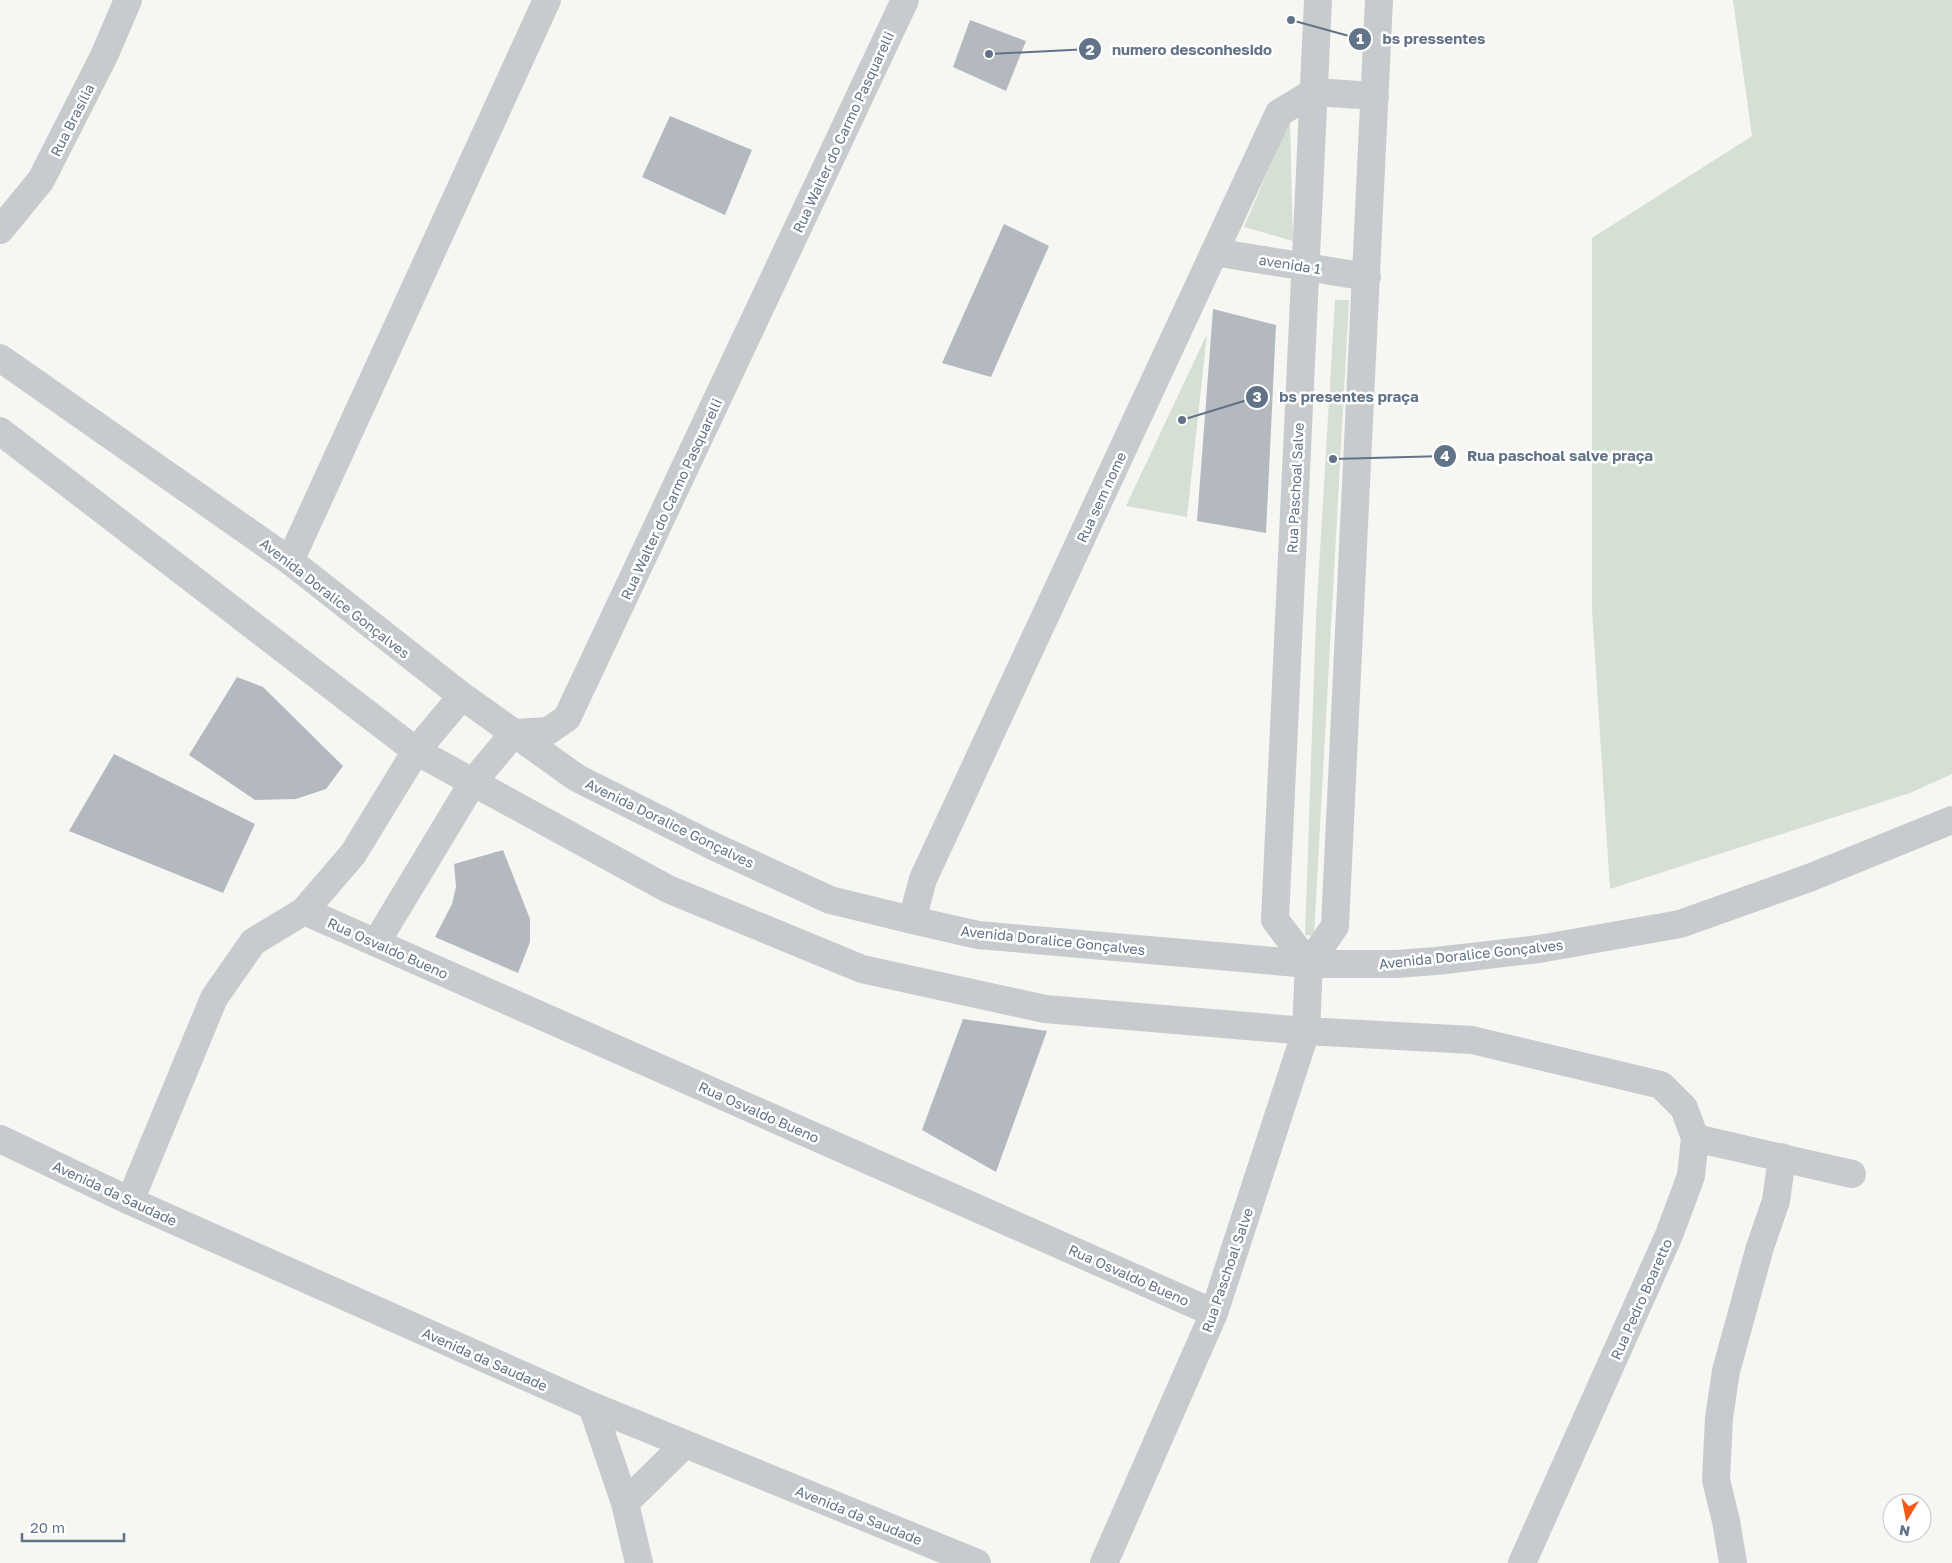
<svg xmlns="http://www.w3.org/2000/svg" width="1952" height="1563" font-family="'Golos Text',sans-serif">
	<rect width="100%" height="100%" fill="#f6f7f2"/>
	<path fill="#d6dfd3" d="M1733,0H1952V774L1910,793L1610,889L1592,610V238L1752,136Z
		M1290,119L1293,241L1244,227Z
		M1335,300H1349L1314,936L1305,935L1316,619Z
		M1207,334L1187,517L1126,506Z"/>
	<path fill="#b3b9bf" d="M970,20L1026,41L1006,91L953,67Z
		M670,116L752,150L725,215L642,177Z
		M1004,224L1049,246L991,377L942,363Z
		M1213,309L1276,325L1266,533L1197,521Z
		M237,677L263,687L343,766L326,789L296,799L255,800L189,755Z
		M114,754L255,824L223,893L69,831Z
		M503,850L530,919V942L518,973L435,937L452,904L456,887L454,864Z
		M963,1019L1047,1031L996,1172L922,1130Z"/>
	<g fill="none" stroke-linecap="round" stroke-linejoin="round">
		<path stroke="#c8cbce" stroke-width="28" d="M0,230L41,180L104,56L128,0
			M1214,252L1367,277
			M0,358L290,561L462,696L577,778L713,846L830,900L912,920L978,935L1309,964H1396L1436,961L1539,949L1680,924L1809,878L1952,820
			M0,431L416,751L668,889L862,969L1045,1009L1306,1031L1472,1040L1661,1085L1684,1108L1695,1138L1691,1176L1669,1235L1522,1563
			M290,561L547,0
			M304,911L1214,1313
			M912,920L923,879L1279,113L1314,92L1375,96
			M376,943L473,782L514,733L548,731L567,718L905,0
			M1309,964L1275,920L1318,0
			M1695,1138L1852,1174
			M0,1139L130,1201L592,1406L977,1563
			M130,1201L214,998L253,942L304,911L353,854L416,751L462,696
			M592,1406L625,1503L639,1563
			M625,1503L685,1444
			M1104,1563L1214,1313L1306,1031L1309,964L1335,926L1379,0
			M1733,1563L1726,1521L1716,1480L1719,1418L1726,1371L1760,1247L1776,1201L1782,1157"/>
	</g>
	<g text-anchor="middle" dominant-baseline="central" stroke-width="5" stroke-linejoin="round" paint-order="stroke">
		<g font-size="14" fill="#627387" stroke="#fff">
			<text transform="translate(72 120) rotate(-63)">Rua Brasília</text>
			<text transform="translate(843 132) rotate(-65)">Rua Walter do Carmo Pasquarelli</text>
			<text transform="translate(1290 264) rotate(9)">avenida 1</text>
			<text transform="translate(1295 488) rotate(-87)">Rua Paschoal Salve</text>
			<text transform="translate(1101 497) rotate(-65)">Rua sem nome</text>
			<text transform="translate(671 499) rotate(-65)">Rua Walter do Carmo Pasquarelli</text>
			<text transform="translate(335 598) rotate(38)">Avenida Doralice Gonçalves</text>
			<text transform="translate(670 823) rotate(26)">Avenida Doralice Gonçalves</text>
			<text transform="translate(1053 940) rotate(6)">Avenida Doralice Gonçalves</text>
			<text transform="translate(388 948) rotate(24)">Rua Osvaldo Bueno</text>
			<text transform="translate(1471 954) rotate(-6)">Avenida Doralice Gonçalves</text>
			<text transform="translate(759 1112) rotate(24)">Rua Osvaldo Bueno</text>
			<text transform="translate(115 1193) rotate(25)">Avenida da Saudade</text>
			<text transform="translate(1227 1270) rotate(-71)">Rua Paschoal Salve</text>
			<text transform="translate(1129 1275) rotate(24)">Rua Osvaldo Bueno</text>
			<text transform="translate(1641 1299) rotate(-66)">Rua Pedro Boaretto</text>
			<text transform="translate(485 1359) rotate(24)">Avenida da Saudade</text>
			<text transform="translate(859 1515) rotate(22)">Avenida da Saudade</text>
		</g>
	</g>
	<path fill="none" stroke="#627387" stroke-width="2" d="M1291 20L1360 39M989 54L1090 49M1182 420L1257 397M1333 459L1445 456"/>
	<g fill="#627387" stroke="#fff" stroke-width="2">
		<circle cx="1291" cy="20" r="5"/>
		<circle cx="989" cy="54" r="5"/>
		<circle cx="1182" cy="420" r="5"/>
		<circle cx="1333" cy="459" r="5"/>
		<circle cx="1360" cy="39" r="12"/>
		<circle cx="1090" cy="49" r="12"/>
		<circle cx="1257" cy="397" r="12"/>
		<circle cx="1445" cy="456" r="12"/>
	</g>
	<g font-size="15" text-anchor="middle" font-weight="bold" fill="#fff">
		<text x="1360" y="44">1</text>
		<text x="1090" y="55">2</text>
		<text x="1257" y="402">3</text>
		<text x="1445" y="461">4</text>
	</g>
	<g font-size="15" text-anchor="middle" font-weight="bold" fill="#627387" stroke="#fff" stroke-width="5" stroke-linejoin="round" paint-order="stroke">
		<text x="1434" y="44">bs pressentes</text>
		<text x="1192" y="55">numero desconhesido</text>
		<text x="1349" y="402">bs presentes praça</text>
		<text x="1560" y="461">Rua paschoal salve praça</text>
	</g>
	<g transform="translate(1907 1518) rotate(190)"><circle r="24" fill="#ffffff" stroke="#c0c7cf"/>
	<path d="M0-4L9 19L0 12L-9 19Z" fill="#f55b14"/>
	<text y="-8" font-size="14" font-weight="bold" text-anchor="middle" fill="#627387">N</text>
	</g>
	<path d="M22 1533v8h102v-8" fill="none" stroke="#627387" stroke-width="2.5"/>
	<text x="30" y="1533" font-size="15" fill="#627387" stroke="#ffffff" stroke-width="4" paint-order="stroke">20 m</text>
</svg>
